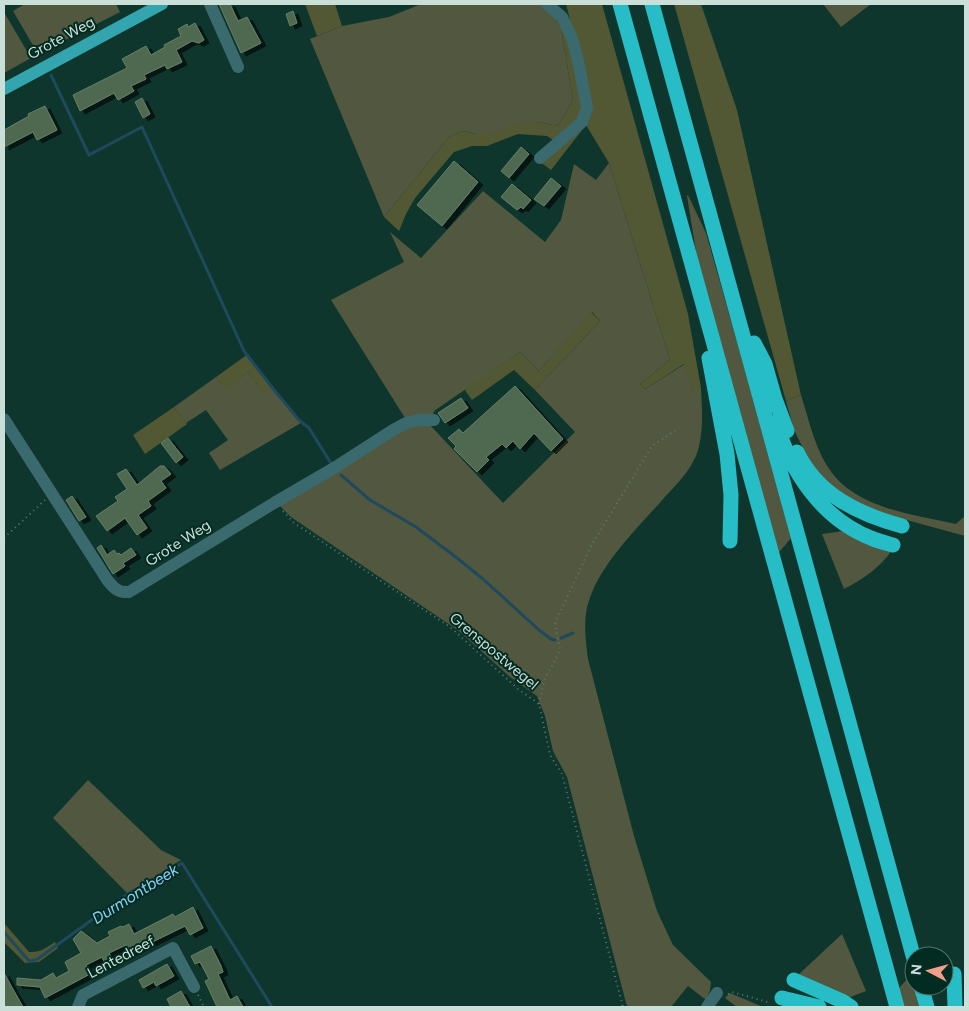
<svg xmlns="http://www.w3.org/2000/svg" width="969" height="1011" font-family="Figtree,sans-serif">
	<defs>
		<filter id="shadow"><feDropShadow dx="5" dy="3" stdDeviation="0" flood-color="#0009"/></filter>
	</defs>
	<rect width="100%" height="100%" fill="#0e362c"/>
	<path fill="#52583f" d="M25,4H116L120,12L38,54L13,11Z
		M421,4H541L554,15L561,28L573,100L558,126L539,122L489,134H477L462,131L449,137L384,217L310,39L342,26L389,17Z
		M823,4H871L841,27Z
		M4,12L31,58L4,73Z
		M609,163L670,360L640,384L645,389L685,364L693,389L701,388C702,410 704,436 696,456C689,472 676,485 664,498C636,530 593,570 586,613C584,628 586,644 588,659L634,836L657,911L673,945L711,982L710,990L706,1000L688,986L671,1007H628L626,1003L567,777L553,751L545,716L537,696L510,677L459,631L291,517L277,503L402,426L430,425L503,503L575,432L535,390L600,321L592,312L539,371L520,352L434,411L433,415L405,418L331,300L404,262L390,232L421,258L483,191L545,242L561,220L574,164L596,180Z
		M688,195L706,233L736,338L791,538L776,556L697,258L687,196Z
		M248,372L264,393L273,387L301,423L220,470L209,453L228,440L206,410L186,423L174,407L216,377L226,389Z
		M801,395C808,417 814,444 826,464C851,508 911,514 956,524L965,516V536L863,508L834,490L813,465L804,450L794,430L786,401Z
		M843,531L892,550C880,568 863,579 844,589L822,534Z
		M88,780L161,850L181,860L128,894L53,818Z
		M842,934L866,991L848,998L797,976Z
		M911,975L919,1007H904L899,988Z
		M730,993L763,1007H737L725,998Z"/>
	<path fill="#515833" d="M305,4H335L342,26L317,36Z
		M566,4H602L688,314L701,388L693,390L684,364L645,389L640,384L670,360L609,163L586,125L551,170L540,162L556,142L547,136L518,134L487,146H472L454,152L415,198L406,214L399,231L384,217L449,137L462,131L477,134H489L518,123L539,122L558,126L573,100L561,28L571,24Z
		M674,4H701L737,110L801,395L786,401Z
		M591,312L600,321L535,390L514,370L472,400L464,389L520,352L539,371Z
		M248,354L273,387L264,394L248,372L226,390L216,377Z
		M174,407L187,424L145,454L133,435Z
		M4,923L29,952C40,953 47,947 55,942L58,948L39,962L25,963L4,942Z"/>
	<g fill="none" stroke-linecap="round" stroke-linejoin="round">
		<path stroke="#1f495d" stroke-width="3" d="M51,75L89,155L142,127L244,351L275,391L299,420L309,428L332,465
			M341,475L370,500L416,527L457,558L483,579L539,630L551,639L555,640
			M561,638L573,633
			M4,932L29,961L36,960L128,894L182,863L272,1007"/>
	</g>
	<path fill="#506951" stroke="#668067" filter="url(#shadow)" d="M219,4H230L238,21L247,17L261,43L241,53Z
		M293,11L297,23L290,26L286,14Z
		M195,23L204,40L199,43L192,41L176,50L182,62L167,69L165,65L144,75L146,79L131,86L134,91L118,100L114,93L80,111L73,95L127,68L122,59L146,46L151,55L165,47L164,45L181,36L178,29L187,24L188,27Z
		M142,98L150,114L143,118L135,102Z
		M45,106L57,130L37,140L33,132L4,147V130L29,116L28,114Z
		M521,147L529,154L509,178L501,171Z
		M454,161L478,182L442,226L417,205Z
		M551,178L561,186L544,206L534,199Z
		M512,184L531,200L523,209L521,207L517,210L501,197Z
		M515,386L563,439L551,451L534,433L520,449L513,441L506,448L502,444L486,457L489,460L477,472L454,449L456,446L448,438L459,429L463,433Z
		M461,398L468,408L445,423L438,413Z
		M168,438L183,457L176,463L161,443Z
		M160,466H164L171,474L161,481L166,488L148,501L151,506L138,515L147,528L137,535L125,518L107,531L96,516L118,501L115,497L127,489L117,474L126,469L137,485Z
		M72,496L86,517L79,521L66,500Z
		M101,545L107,555L114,550L117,554L119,553L121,555L131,548L136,555L123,563L125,566L113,574L97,548Z
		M193,907L203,928L190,935L185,926L130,953L126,945L109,953L114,962L106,966L102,957L86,965L90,974L45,998L40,987L17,985V978L41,980L53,973L56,978L69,971L65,962L81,953L73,939L81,931L97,943L110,936L108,932L121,926L123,927L129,924L134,934L173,914L175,917Z
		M211,946L221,966L223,972L218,974L230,1000L237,996L243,1007H216H217L205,981L209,979L200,962L195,964L191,956Z
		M167,964L174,976L156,986L154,982L143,988L139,980Z
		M4,973L14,991L23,1007H4Z
		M181,991L190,1007H171L167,999Z"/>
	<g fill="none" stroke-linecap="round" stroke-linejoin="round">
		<path stroke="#5a7b72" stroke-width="2" stroke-dasharray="1 4" stroke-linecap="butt" d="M283,511L294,523L450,627L518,689L539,704L550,755L562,774L623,1007
			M4,538L45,500
			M539,704L545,678L556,659L560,649L555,625L557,619L591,546L652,446L679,428
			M728,994L732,992L771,1003
			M198,995L204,1007"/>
		<path stroke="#3a6a6e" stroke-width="12" d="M210,4L238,67
			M540,158L582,122L587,108L579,65L572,38L562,17L547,4
			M4,419L108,581C114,588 118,593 129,592L274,503L334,468L393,430L406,423L419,420H434
			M78,1007L83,995L173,948L194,987
			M707,1007L717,993"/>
		<path stroke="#32a5ae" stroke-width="12" d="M4,89L162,4"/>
		<path stroke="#26bdc7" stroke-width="15" d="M620,4L897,1007
			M652,4L914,959
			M754,343L765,364L775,399L787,431
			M709,358L727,454L731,495L730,541
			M776,422C790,471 822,519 871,538C878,541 886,543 893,545
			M797,452C818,495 858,514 902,526
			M954,974L955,1007
			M794,980L842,1001L851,1007
			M921,986L927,1007
			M782,998L819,1007"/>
	</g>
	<g text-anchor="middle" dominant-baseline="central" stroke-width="4" stroke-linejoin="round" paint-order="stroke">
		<g font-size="15" fill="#cadfd8" stroke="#022b22">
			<text transform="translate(61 38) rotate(-28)">Grote Weg</text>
			<text transform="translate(178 543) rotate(-32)">Grote Weg</text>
			<text transform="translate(494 651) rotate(40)">Grenspostwegel</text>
			<text transform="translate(121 957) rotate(-28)">Lentedreef</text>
		</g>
		<g font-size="16" font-style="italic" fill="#8ad2f6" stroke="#022b22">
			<text transform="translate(135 894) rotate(-32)">Durmontbeek</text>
		</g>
	</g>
	<rect width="969" height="1011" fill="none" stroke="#cadfd8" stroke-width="10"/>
	<g transform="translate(929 971) rotate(276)"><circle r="24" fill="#022b22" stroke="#52736b"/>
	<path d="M0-4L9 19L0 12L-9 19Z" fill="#f49e8a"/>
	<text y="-8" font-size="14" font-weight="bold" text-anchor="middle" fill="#cadfd8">N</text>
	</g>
</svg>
